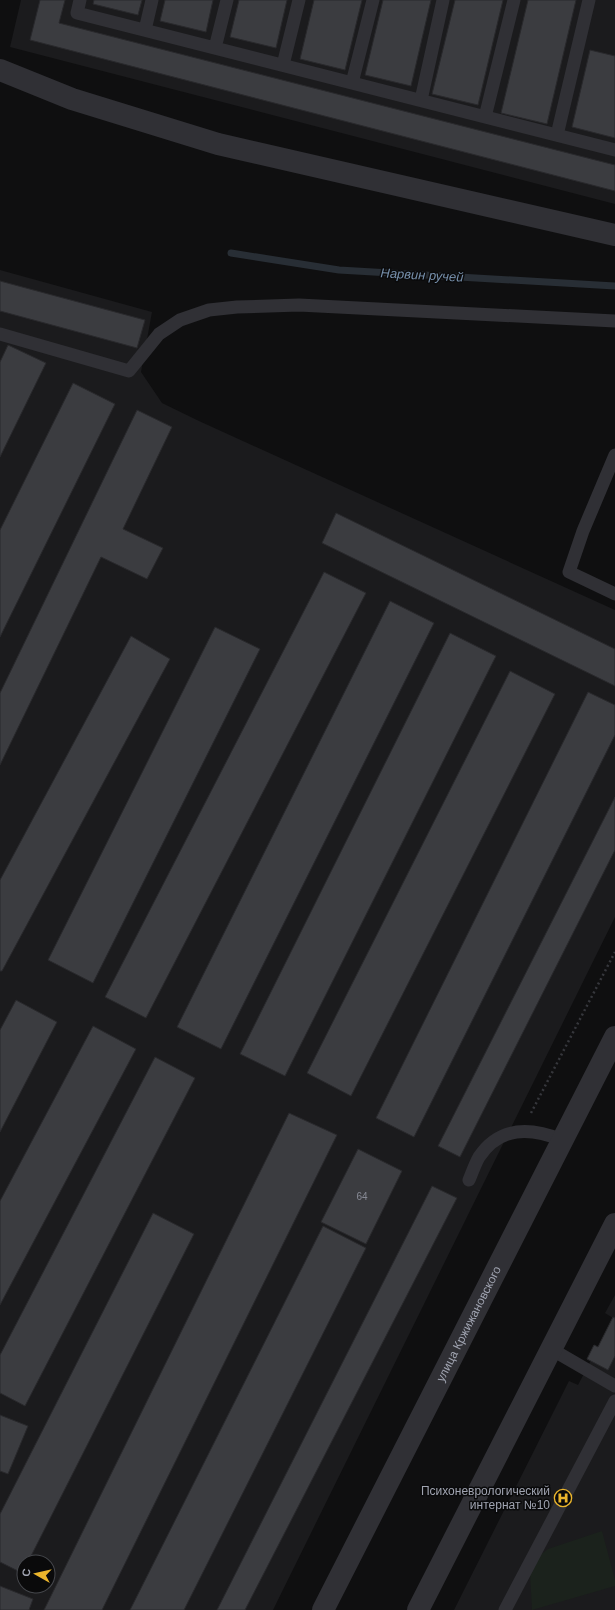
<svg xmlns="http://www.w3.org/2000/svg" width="615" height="1610" font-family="Arial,sans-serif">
	<rect width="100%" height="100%" fill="#0f0f10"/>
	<path fill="#1b1b1d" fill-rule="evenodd" d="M21,0H615V204L10,47Z
		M0,270L152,312L141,372L162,403L199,421L615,610V917L273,1610H0ZM24,1562H48V1586H24Z
		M615,1295V1610H454L569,1381L578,1385L613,1318L605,1313Z"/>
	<path fill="#1b221c" d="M602,1531L615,1580V1586L532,1610L530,1574L539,1556L548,1549Z"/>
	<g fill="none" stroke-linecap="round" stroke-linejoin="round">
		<path stroke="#282e35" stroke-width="7" d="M231,253L339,270L615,286"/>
	</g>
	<path fill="#3b3c40" stroke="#29292c" d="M40,0H65L59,23L615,165V191L30,40Z
		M94,0H142L138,15L93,4Z
		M165,0H213L206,32L160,21Z
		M239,0H287L276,48L230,37Z
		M314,0H362L345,70L300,59Z
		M383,0H431L411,86L365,75Z
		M455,0H503L478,105L432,94Z
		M528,0H576L547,124L501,113Z
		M590,50L615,56V138L572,127Z
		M0,281L145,320L137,348L0,311Z
		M8,345L46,363L0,457V362Z
		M73,383L115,404L0,637V530Z
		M137,410L172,427L123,529L163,548L147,579L101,557L0,765V693Z
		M336,513L615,649V686L322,543Z
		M324,572L366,593L146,1018L105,997Z
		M390,601L434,623L221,1049L177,1027Z
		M215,627L260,649L93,983L48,960Z
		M450,633L496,656L285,1076L240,1054Z
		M131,636L170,659L2,971H0V880Z
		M510,671L555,694L351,1096L307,1073Z
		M588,692L615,705V735L414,1137L376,1118Z
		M615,797V850L460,1157L438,1146Z
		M16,1000L57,1022L0,1132V1030Z
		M93,1026L136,1049L0,1305V1201Z
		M155,1057L195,1078L25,1406L0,1393V1355Z
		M289,1113L337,1135L102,1610H44Z
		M358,1149L402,1171L366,1244L321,1222Z
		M432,1186L457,1198L245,1610H217Z
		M153,1213L194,1234L28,1562H24V1570L22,1573L0,1562V1514Z
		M323,1226L366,1248L184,1610H130Z
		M613,1317L615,1318V1356L608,1370L587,1359L594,1345L598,1347Z
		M0,1415L28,1426L8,1474L0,1471Z
		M0,1586L33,1599L29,1610H0Z"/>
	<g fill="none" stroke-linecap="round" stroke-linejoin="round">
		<path stroke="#36373c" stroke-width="2.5" stroke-dasharray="2 3" stroke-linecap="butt" d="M531,1113L615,952"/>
		<path stroke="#303035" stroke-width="13" d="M80,0L77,13L615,150
			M145,30L152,0
			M215,48L227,0
			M283,65L299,0
			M352,83L373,0
			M421,100L443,0
			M485,117L514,0
			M557,135L589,0
			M0,334L129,371L159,334L180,320L209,310L237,307L299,305L615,321
			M615,455L583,531L569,572L615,594
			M469,1180C472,1173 475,1164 479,1157C500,1126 530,1127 562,1140
			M551,1349L615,1386
			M505,1610L615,1401"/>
		<g stroke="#303035" stroke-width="22">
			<path d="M0,70L72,99L218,144L615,235"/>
			<path id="s1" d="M323,1610L615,1037"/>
			<path d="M418,1610L615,1224"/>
		</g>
	</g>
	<defs>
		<symbol id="hospital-ring" viewBox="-11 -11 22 22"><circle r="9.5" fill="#0a0a0b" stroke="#ebb52c" stroke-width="1.5"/><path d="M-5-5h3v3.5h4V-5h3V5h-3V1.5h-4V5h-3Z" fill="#ebb52c"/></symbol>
	</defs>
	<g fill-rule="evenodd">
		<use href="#hospital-ring" x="553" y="1488" width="20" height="20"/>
	</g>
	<g text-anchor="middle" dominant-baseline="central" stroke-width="3" stroke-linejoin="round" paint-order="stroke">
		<g font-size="10" fill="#878a95">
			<text x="362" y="1196">64</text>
		</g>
		<g font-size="12" fill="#a0a4b1" stroke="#0a0a0b">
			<text stroke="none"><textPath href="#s1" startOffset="321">улица Кржижановского</textPath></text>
		</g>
		<g font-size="12" fill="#a0a4b1" stroke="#0a0a0b" text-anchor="end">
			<text x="550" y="1491">Психоневрологический<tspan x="550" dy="14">интернат №10</tspan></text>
		</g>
		<g font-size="13" font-style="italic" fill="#7790ac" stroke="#0a0a0b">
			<text transform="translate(422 275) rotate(3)">Нарвин ручей</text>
		</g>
	</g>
	<g transform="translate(36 1574) rotate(278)"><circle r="19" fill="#0a0a0b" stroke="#46484d"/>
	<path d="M0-3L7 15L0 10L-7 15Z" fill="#ebb52c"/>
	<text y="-6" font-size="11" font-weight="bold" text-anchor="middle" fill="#a0a4b1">С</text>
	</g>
</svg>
